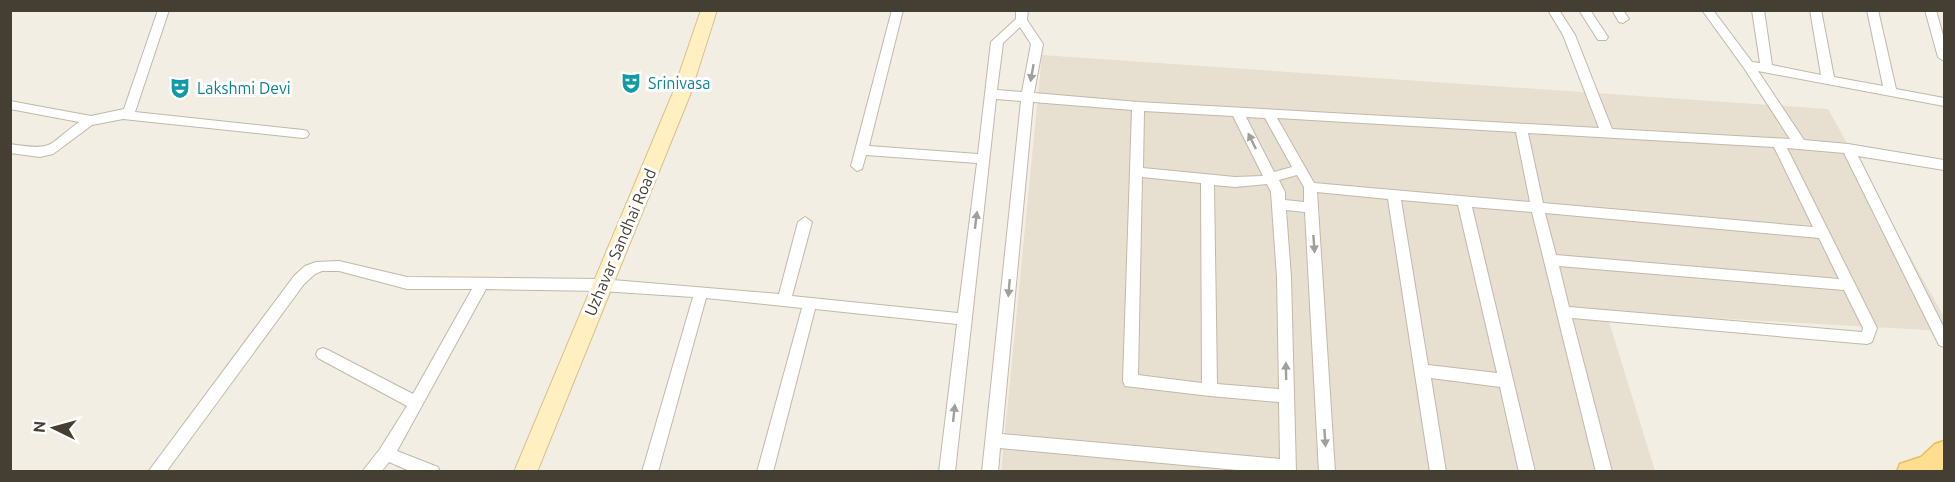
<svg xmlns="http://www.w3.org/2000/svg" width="1955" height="482" font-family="Ubuntu,sans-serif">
	<rect width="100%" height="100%" fill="#f3eee3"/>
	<path fill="#e7e0d1" d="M1042,55L1828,109L1944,317V331L1606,312L1655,471L1001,472Z"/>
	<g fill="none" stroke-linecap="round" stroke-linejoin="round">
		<defs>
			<path id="street" d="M158,10H169L135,112L303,130L307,131L309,134L307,137L303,138L123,119L92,125L53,154L40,157L10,153V144C55,151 46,146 79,122L10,109V101L91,116L124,109Z
				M892,10H903L869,146L978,154L991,42L1016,19V10H1028L1027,20L1043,44L1034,93L1138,102L1599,128L1563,35L1548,10H1559L1575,35L1612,129L1790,139L1744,68L1702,10H1713L1752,62L1760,63L1752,10H1764L1772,65L1821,75L1810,10H1821L1834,77L1883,86L1867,10H1878L1896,89L1944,98V106L1758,71L1804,140L1848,144L1944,160V170L1858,156L1944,328V347L1939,345L1844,153L1787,148L1877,328L1872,342L1867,344L1572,318L1612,472H1596L1532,212L1472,207L1535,472H1519L1500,387L1431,378L1446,472H1430L1388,199L1317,192L1335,472H1319L1305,212L1286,210L1291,277L1296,472H1259L1000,448L998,472H982L1021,101L996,99L955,472H939L957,324L815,309L773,472H757L802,308L706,298L658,472H642L693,297L601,291L486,289L397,451L438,467L440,472H412L389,462L381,472H362L380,449L407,406L318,358L316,354L318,350L323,348L328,350L413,394L472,289H407L339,271H322L315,274L304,284L166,472H148L294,276L305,266L316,262L339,261L407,277L601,279L779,294L798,222L805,217L812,222L792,296L958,313L977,163L866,155L862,169L857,171L851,166ZM1020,27L1031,44L1022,92L997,90L1003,43ZM1033,102L1132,110L1123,381L1125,386L1210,396L1279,402L1280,459L1002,434ZM1144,111L1233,116L1263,176L1235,177L1143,168ZM1246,117L1265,118L1292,167L1274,172ZM1277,118L1516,132L1530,202L1314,183ZM1528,133L1774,147L1813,227L1543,203ZM1297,175L1304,187V202L1285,200V192L1279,180ZM1142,177L1201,183L1202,383L1138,375ZM1267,184L1271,192L1277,277L1279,389L1217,384L1214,185L1235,187ZM1401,200L1458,205L1497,373L1428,365ZM1545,213L1819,238L1839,279L1556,255ZM1559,266L1844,290L1863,328L1862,332L1569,307Z
				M1579,10H1590L1608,37L1606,40H1598Z
				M1612,10H1623L1629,19L1623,23L1619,22Z
				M1925,10H1936L1944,39V61L1938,57Z"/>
			<path id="secondary" d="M701,10H717L690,95L537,472H514L672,95Z"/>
			<path id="primary" d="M1944,441V467L1940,472H1897L1900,464L1921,457L1935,444Z"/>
		</defs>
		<use href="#street" stroke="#c2b8a8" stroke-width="2"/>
		<use href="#secondary" stroke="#d5c290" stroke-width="2"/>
		<use href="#primary" stroke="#eabd5a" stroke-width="3"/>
		<use href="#street" fill="#fff" fill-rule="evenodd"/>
		<use href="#secondary" fill="#ffefc1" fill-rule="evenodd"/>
		<use href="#primary" fill="#ffde90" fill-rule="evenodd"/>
	</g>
	<defs><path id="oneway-solid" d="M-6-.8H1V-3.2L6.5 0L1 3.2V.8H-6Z" transform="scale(1.5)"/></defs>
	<g fill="#a29e99">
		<use href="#oneway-solid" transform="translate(1032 73) rotate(100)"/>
		<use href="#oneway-solid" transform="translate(1252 141) rotate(-116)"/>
		<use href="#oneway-solid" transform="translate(976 220) rotate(-83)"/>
		<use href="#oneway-solid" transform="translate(1314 244) rotate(86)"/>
		<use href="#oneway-solid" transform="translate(1009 288) rotate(95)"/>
		<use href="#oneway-solid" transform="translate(1286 371) rotate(-91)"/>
		<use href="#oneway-solid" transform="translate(954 413) rotate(-84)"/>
		<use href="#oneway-solid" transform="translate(1325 438) rotate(86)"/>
	</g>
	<defs>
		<symbol id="theatre-bare" viewBox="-9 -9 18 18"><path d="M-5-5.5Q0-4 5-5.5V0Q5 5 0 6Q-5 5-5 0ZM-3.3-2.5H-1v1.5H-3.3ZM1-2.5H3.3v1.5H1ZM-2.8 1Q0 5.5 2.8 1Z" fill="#0f9aa8" stroke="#fff" stroke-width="2.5" paint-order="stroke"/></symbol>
	</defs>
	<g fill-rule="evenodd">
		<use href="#theatre-bare" x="616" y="68" width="30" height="30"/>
		<use href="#theatre-bare" x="165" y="73" width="30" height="30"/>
	</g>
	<g text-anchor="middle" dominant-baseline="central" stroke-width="6" stroke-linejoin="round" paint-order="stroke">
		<g font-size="16" fill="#0d838f" stroke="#fff" text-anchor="start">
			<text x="648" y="83">Srinivasa</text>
			<text x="197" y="88">Lakshmi Devi</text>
		</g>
		<g font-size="16" fill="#453e33" stroke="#fff">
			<text transform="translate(620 242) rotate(-67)">Uzhavar Sandhai Road</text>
		</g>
	</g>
	<rect width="1955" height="482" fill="none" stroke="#453e33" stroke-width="24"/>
	<g transform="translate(54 428) rotate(275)" stroke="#ffffff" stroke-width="4.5" paint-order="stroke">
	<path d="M0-4.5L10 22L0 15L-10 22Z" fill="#453e33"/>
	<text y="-9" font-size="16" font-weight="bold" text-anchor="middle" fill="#453e33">N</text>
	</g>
</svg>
